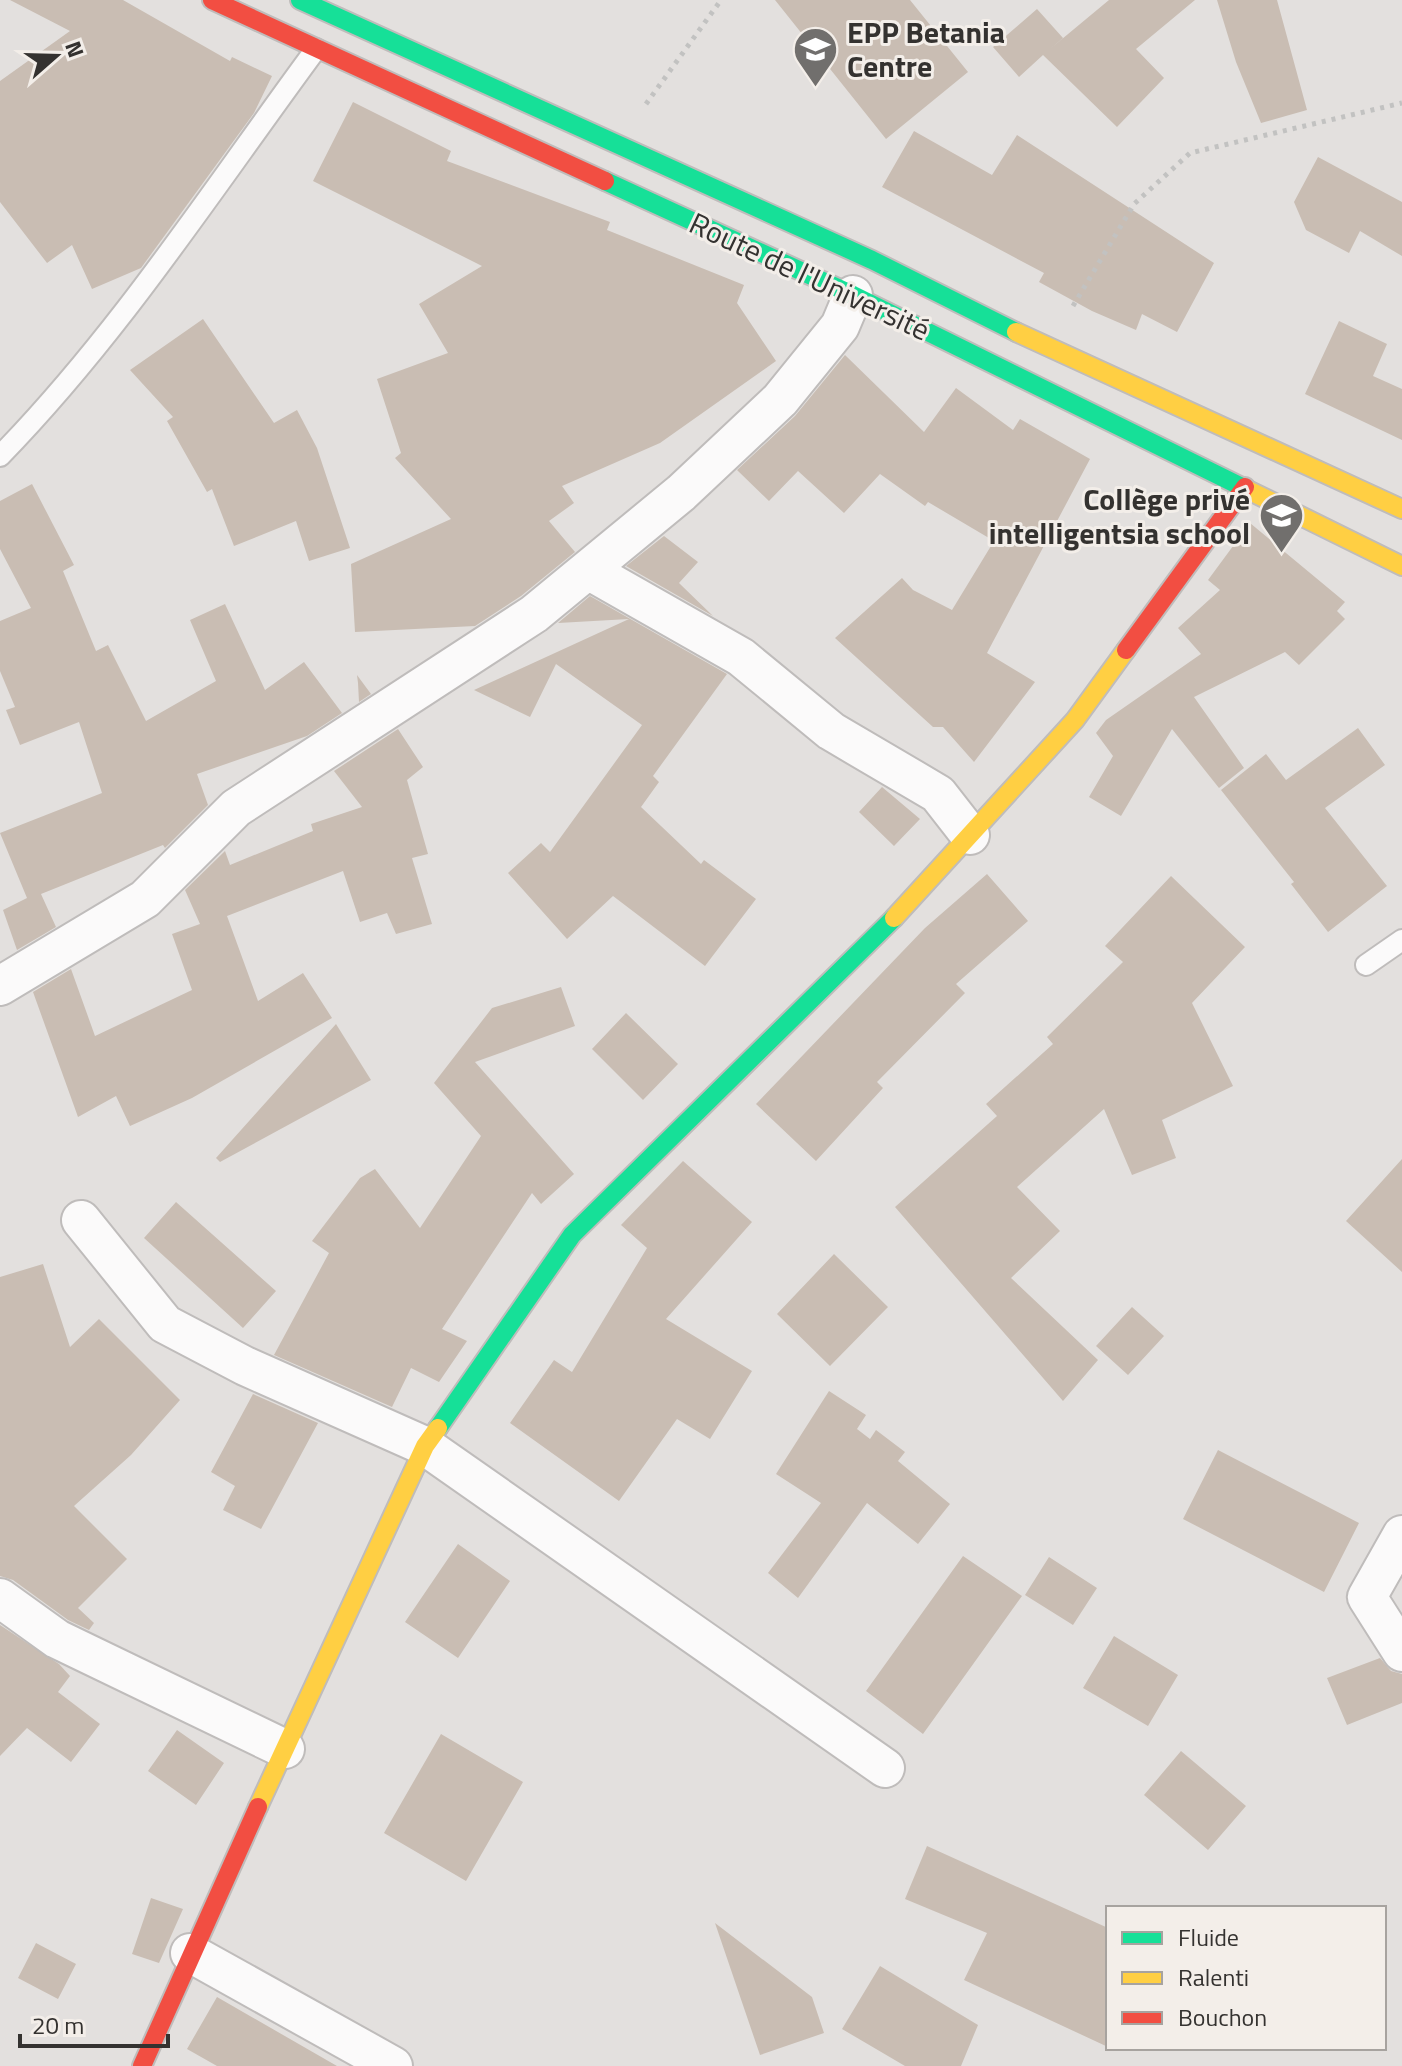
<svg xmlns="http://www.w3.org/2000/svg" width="1402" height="2066" font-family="'Titillium Web',sans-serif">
	<rect width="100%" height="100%" fill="#e3e0de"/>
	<path fill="#c9bdb3" d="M10,0H123L230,61L232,57L272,76L254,113L141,268L92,289L72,245L47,263L0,202V81L70,31Z
		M775,0H910L968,72L886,139Z
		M1109,0H1195L1136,49L1164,78L1117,127L1043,55L1019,77L993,47L1037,9L1063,38L1050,49Z
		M1217,0H1277L1307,110L1261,123L1236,62Z
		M353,102L451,151L447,161L610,222L607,230L744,285L737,303L776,361L660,443L562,486L574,503L549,521L575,552L521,596L475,626L355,632L351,564L451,519L395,458L401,453L377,379L448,353L419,304L482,266L313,181Z
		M914,131L992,175L1017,135L1214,263L1177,332L1142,314L1136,330L1092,311L1039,282L1044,273L882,187Z
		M1318,157L1402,202V256L1360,231L1349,253L1306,230L1294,202Z
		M203,319L274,423L297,410L317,448L350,548L309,561L296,521L234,546L212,489L207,492L167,421L173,417L130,370Z
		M1339,321L1387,344L1373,376L1402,389V440L1305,394Z
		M845,355L924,432L956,388L1013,430L1020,419L1090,459L987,653L1035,682L974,762L943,727H933L835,638L902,578L913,590L952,610L994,541L928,502L925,506L880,474L844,513L798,471L769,501L737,470L795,416Z
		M32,484L74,565L63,571L96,651L108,645L146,721L216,681L190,620L225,604L265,690L304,662L342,713L307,736L197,774L208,805L165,848L163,845L41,894L56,927L17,950L3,910L27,898L0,833L102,793L79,722L20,745L6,710L15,707L0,671V621L31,608L0,549V501Z
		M1250,523L1345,602L1337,611L1345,619L1299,665L1285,652L1194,697L1244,768L1219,788L1172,729L1121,816L1089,797L1113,756L1096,733L1106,720L1201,654L1178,628L1220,590L1208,580Z
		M664,536L698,562L679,583L713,616L626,566Z
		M590,596L727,674L653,776L659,782L641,807L701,864L704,860L756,899L705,966L613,896L567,939L508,873L541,843L550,852L642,725L556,664L530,717L474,690L629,619L558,623Z
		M357,675L371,694L359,702L358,683Z
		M1358,728L1385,765L1325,808L1387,886L1328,932L1291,884L1294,882L1221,790L1266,754L1286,780Z
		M398,729L423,767L407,780L428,854L412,858L432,924L396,934L387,913L360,922L343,871L227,916L258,1001L303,973L332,1018L192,1098L130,1126L116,1096L78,1117L33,992L71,969L95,1036L192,990L172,934L200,924L185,890L225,851L230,865L313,831L311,824L362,807L334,771Z
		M882,787L920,819L894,846L859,812Z
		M987,874L1028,921L956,984L965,993L877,1082L883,1088L816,1161L756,1104L925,928Z
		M1171,876L1245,947L1192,1003L1233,1086L1162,1120L1176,1158L1132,1175L1104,1109L1017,1187L1060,1231L1011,1278L1098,1360L1063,1401L895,1207L997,1116L986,1104L1053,1044L1047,1037L1123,962L1105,946Z
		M561,987L575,1026L475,1062L574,1174L541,1204L532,1193L442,1329L467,1341L439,1382L411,1368L392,1407L274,1355L329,1253L312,1241L360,1178L375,1169L420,1228L481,1136L434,1083L492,1008Z
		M626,1013L678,1064L643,1100L592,1049Z
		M336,1024L371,1080L220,1162L216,1158Z
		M1402,1159V1272L1346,1221Z
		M683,1161L752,1222L666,1319L752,1371L710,1439L677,1419L619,1501L510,1423L554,1360L572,1372L647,1248L621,1225Z
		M176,1202L276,1291L243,1328L144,1238Z
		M834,1254L888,1307L830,1366L777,1314Z
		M43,1264L70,1347L99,1319L180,1400L131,1455L74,1506L127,1559L78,1608L94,1623L89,1630L68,1620L13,1580L0,1576V1277Z
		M1132,1307L1164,1336L1128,1375L1096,1346Z
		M829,1391L866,1415L857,1429L870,1439L876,1430L905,1452L898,1461L950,1504L918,1544L867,1503L798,1598L768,1573L821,1503L776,1474Z
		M253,1394L318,1423L261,1529L223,1510L235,1486L211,1472Z
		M1218,1450L1359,1523L1324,1592L1183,1519Z
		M458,1544L510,1581L458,1658L405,1622Z
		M963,1556L1022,1596L923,1734L866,1691Z
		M1049,1557L1097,1588L1073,1625L1025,1595Z
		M0,1625L59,1664L70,1676L58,1692L100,1724L71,1762L27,1728L0,1756Z
		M1114,1636L1178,1675L1148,1726L1083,1688Z
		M1380,1658L1391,1671L1402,1674V1703L1347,1725L1327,1678Z
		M177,1730L224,1763L196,1805L148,1771Z
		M441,1734L523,1782L466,1881L384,1833Z
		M1181,1751L1246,1806L1208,1850L1144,1795Z
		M927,1846L1108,1928V2047L964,1980L987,1933L905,1899Z
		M151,1898L183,1909L159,1963L132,1954Z
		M715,1923L812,1997L824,2033L760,2055Z
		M36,1943L76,1964L58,1999L18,1978Z
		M880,1966L978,2025L961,2066H905L842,2029Z
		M217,1997L337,2066H217L187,2049Z"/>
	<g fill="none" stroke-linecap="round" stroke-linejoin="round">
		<defs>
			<path id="lane" d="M0,456C120,333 214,187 316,49
				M1366,965L1402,940"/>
			<path id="street" d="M588,570L741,657L831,731L938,794L970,835
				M0,986L145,899L236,808L534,614L681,493L780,400L840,326L853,295
				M81,1220L165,1324L245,1366L425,1446L885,1768
				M1402,1535L1367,1597L1402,1652
				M0,1598L57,1639L285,1749
				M190,1953L393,2066"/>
			<path id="fast" d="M300,0L872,260L1016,332
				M605,181L853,295L1248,490
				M438,1428L572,1235L894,918"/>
			<path id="slow" d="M1016,332L1402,509
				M1248,490L1402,566
				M894,918L1075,720L1126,650
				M258,1807L425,1446L438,1428"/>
			<path id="jam" d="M212,0L605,181
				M1126,650L1245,487
				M142,2066L258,1807"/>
		</defs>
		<use href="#lane" stroke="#bfbcbb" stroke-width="24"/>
		<use href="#street" stroke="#bfbcbb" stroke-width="42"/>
		<use href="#fast" stroke="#bfbcbb" stroke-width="22"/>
		<use href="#slow" stroke="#bfbcbb" stroke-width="22"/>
		<use href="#jam" stroke="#bfbcbb" stroke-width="22"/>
		<path stroke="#c2c2c1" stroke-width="5" stroke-dasharray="4 6" stroke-linecap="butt" d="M646,104L721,0
			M1073,306L1134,204L1190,153L1402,103"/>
		<use href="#lane" stroke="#fbfafa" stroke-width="20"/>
		<use href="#street" stroke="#fbfafa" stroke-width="38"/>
		<use href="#fast" stroke="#16e098" stroke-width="18"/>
		<use href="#slow" stroke="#ffcf43" stroke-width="18"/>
		<use href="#jam" stroke="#f24e42" stroke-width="18"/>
	</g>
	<defs>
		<symbol id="school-pin" viewBox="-11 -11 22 30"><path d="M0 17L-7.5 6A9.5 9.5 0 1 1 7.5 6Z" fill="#716f6d" stroke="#f3eee9"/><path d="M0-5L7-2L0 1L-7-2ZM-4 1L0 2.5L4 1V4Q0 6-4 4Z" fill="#fff"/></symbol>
	</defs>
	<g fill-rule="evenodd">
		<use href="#school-pin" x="790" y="24" width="51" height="69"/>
		<use href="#school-pin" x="1256" y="490" width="51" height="69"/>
	</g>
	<g text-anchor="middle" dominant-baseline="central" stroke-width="6" stroke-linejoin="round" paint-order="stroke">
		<g font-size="30" font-weight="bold" fill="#343230" stroke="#f3eee9" text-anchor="start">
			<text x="847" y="32">EPP Betania<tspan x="847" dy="34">Centre</tspan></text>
			<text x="1250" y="499" text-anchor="end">Collège privé<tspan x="1250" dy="34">intelligentsia school</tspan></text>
		</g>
		<g font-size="30" fill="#343230" stroke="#f3eee9">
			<text transform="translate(810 276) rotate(25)">Route de l'Université</text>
		</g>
	</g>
	<rect x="1106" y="1906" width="280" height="144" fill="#f3eee9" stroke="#a7a39f" stroke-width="2"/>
	<rect x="1122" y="1932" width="40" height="12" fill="#16e098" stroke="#a7a39f" stroke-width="2"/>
	<text x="1178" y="1946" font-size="24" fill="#343230">Fluide</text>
	<rect x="1122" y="1972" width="40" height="12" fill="#ffcf43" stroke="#a7a39f" stroke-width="2"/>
	<text x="1178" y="1986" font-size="24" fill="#343230">Ralenti</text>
	<rect x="1122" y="2012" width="40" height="12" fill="#f24e42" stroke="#a7a39f" stroke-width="2"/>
	<text x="1178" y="2026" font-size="24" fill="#343230">Bouchon</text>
	<g transform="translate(56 56) rotate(70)" stroke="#f3eee9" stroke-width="6" paint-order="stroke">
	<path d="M0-6L14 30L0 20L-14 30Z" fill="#343230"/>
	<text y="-12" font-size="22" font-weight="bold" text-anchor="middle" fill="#343230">N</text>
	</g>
	<path d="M20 2034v12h148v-12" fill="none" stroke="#343230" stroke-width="4"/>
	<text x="32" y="2034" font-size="24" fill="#343230" stroke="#f3eee9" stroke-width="6" paint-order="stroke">20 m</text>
</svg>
